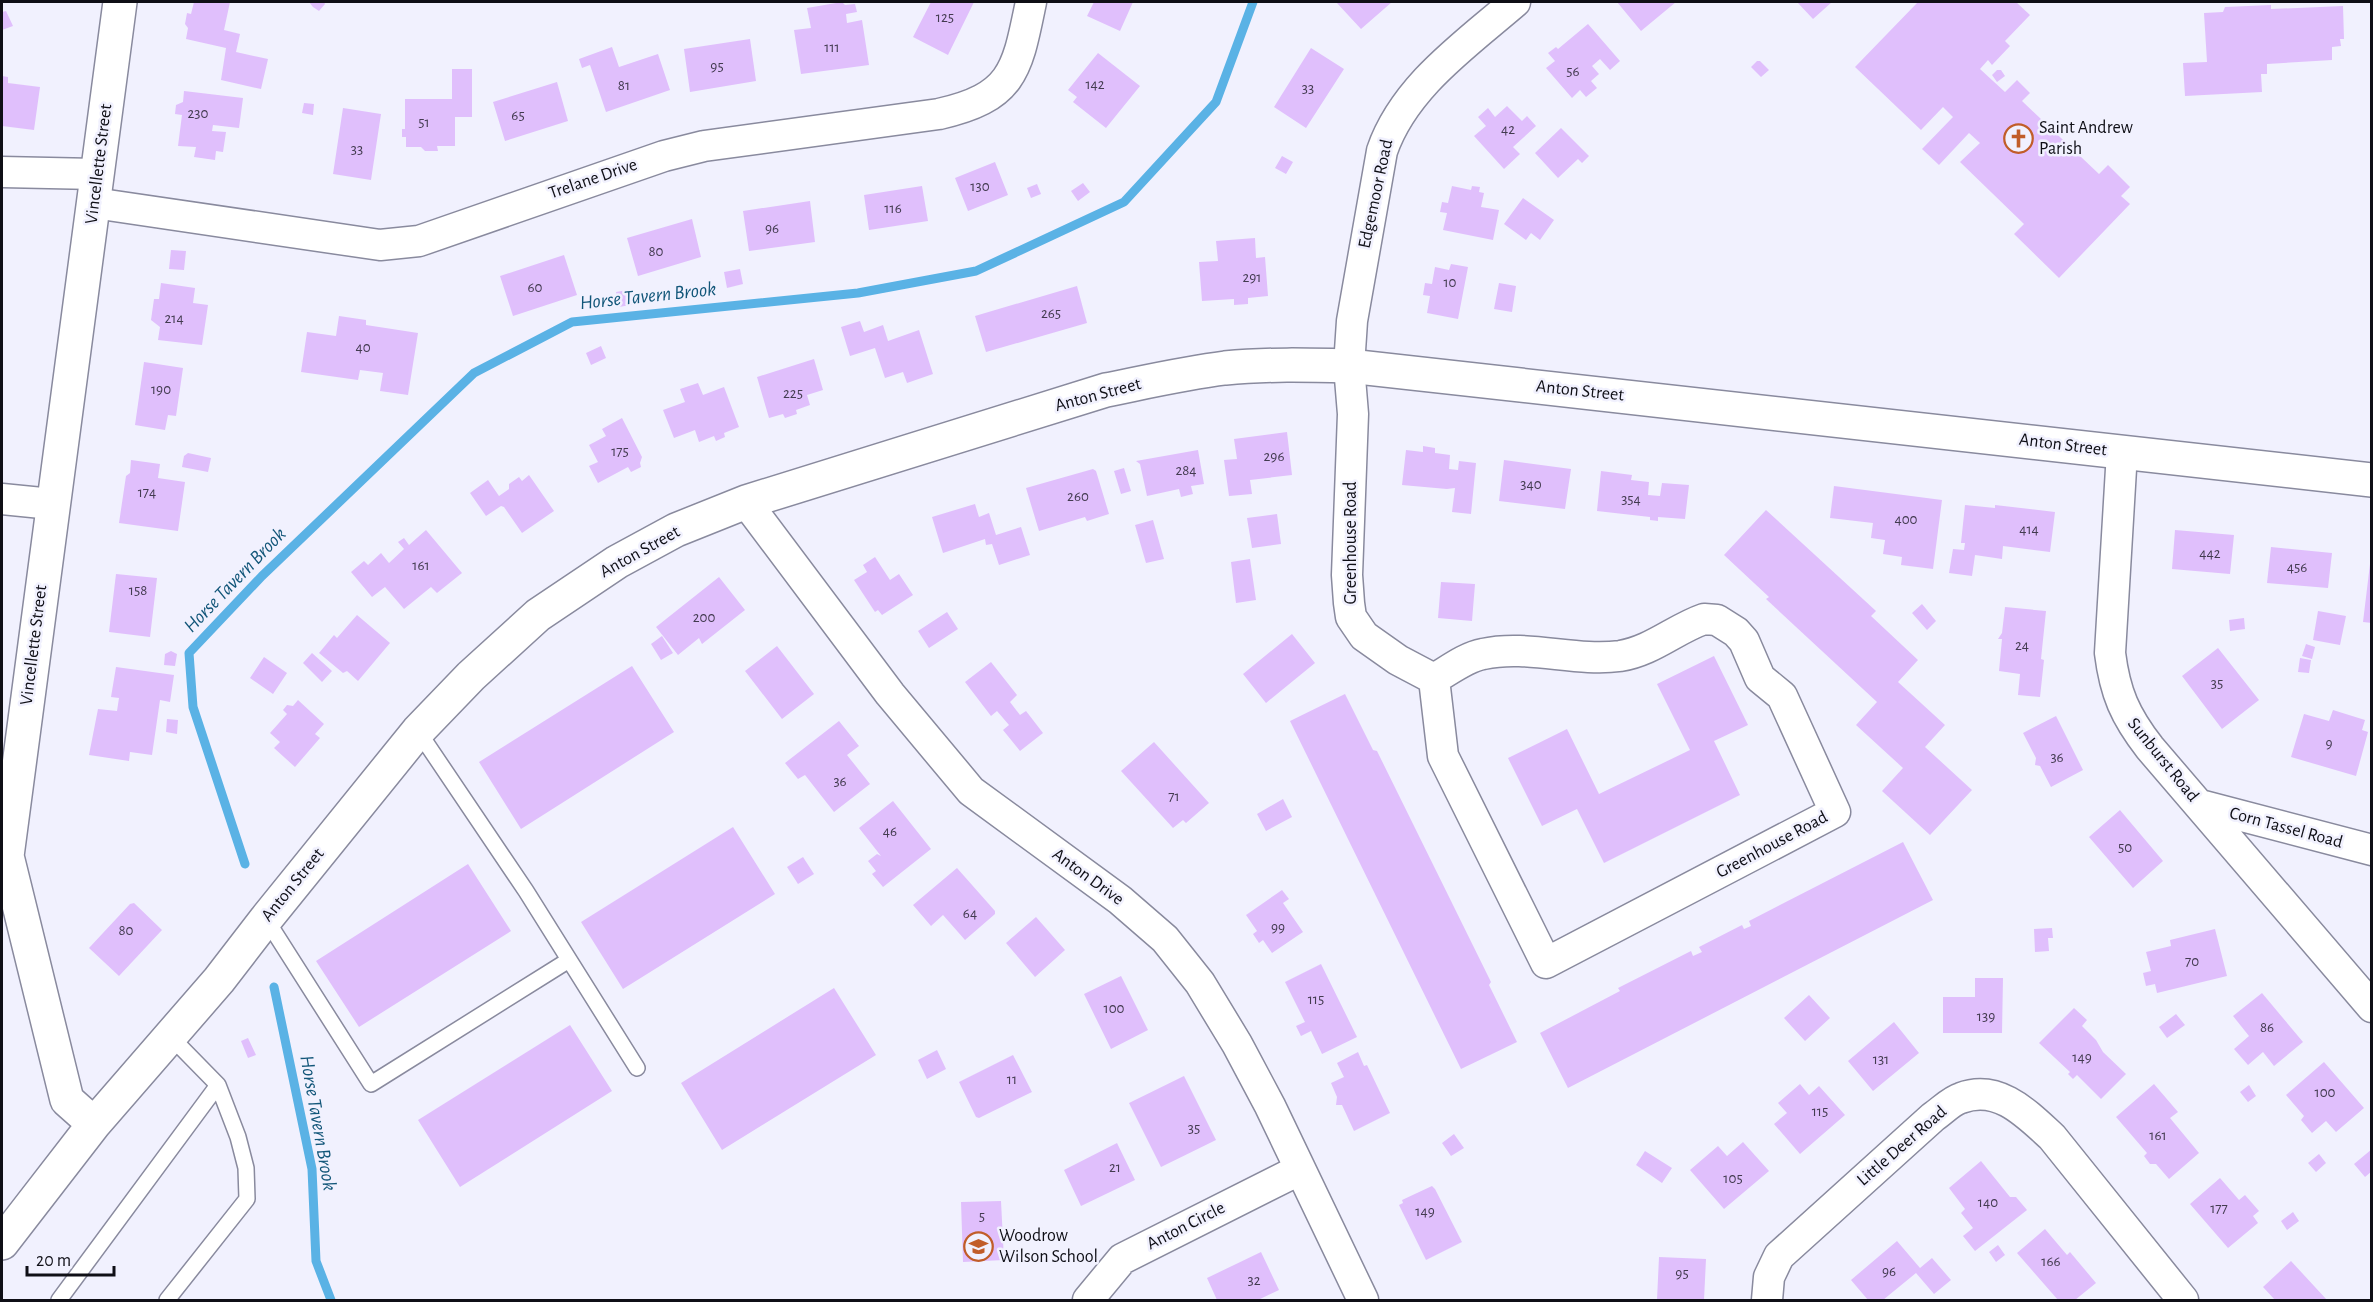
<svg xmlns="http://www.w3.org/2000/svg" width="2373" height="1302" font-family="'Alegreya Sans',sans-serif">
	<rect width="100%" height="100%" fill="#f1f1fe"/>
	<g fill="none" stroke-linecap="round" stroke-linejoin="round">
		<path stroke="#5ab2e5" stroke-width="9" d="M245,864L193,707L189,653L262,576L474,373L572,322L858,293L976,271L1124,202L1216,102L1253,2
			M274,987L312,1169L316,1261L331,1300"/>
	</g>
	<path fill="#e0bffc" d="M194,2H230L224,30L240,34L236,52L268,59L261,89L221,80L226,48L186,39L188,28L185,24L187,13L191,14Z
		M309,2H324L325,4L319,11L313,7Z
		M842,2L845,5L855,4L857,12L846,14L847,23L862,20L869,65L801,74L794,30L811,28L807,8Z
		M931,2H974L948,55L913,37Z
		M1094,2H1133L1120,31L1087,16Z
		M1336,2H1392L1361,29Z
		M1617,2H1676L1641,31Z
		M1797,2H1832L1813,19Z
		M1918,2H2016L2030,15L2005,41L2010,46L1992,65L1988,60L1980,69L2005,92L2017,80L2030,93L2022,101L2099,174L2108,165L2130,187L2121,196L2130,204L2059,278L2014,234L2024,224L1960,162L1980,143L1969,133L1939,165L1922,149L1953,117L1943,107L1921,130L1855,67Z
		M2271,5V9L2343,6L2344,39H2340L2341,46L2332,47V60L2267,64V74H2261L2262,92L2185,96L2183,63L2207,62L2204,13L2223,12L2225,7Z
		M6,11L13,26L2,30V12Z
		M1588,24L1620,61L1610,70L1600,59L1592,66L1599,74L1591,81L1597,88L1586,97L1580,90L1572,98L1546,68L1555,61L1548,53L1556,47L1558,49Z
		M750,39L756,81L690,92L684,49Z
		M612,47L619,67L658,54L670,90L606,112L590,65L582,68L579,59Z
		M1311,48L1344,69L1306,128L1274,107Z
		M1098,53L1140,86L1106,128L1073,102L1077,97L1068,90Z
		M1757,61H1760L1769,70L1761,77L1751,67Z
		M452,69H472V117H455V146H437L438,151H425L421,147H406V137H402V129H405V99H452Z
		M1997,70H2001L2005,76L1997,82L1992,75Z
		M2,76L8,77V83L40,87L34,130L2,126Z
		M557,82L568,121L505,141L493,102Z
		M184,91L243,98L239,128L213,125L212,131L226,132L223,152L216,151L215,160L194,157L196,147L178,146L182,115L175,114L176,105L183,102Z
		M304,103L314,104L313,115L302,113Z
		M1507,106L1522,121L1527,116L1536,126L1513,147L1520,154L1504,169L1474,136L1486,126L1478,117L1488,108L1495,117Z
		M343,108L381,114L371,180L333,174Z
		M1561,128L1589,156L1582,163L1578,159L1558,178L1535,153Z
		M1282,156L1293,162L1286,174L1275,168Z
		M995,162L1008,195L968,211L955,178Z
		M1083,183L1090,192L1078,201L1071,191Z
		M1037,184L1041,194L1031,198L1027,188Z
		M922,186L928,221L869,230L864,195Z
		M1452,186L1471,190L1472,186L1480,187L1479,192L1484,193L1481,207L1499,210L1493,240L1443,230L1447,213L1440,212L1442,202L1448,203Z
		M1523,198L1554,220L1540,240L1531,233L1526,240L1504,224Z
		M810,201L815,242L749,251L743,211Z
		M692,219L701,257L638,276L627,238Z
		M1255,238L1256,258L1265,257L1268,296L1248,298V304L1234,305V299L1202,301L1199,262L1218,261L1216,241Z
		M171,250L186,251L184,270L169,269Z
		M564,255L577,295L513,316L500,276Z
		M1451,264L1468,267L1458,319L1427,313L1430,296L1423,295L1425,283L1432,284L1435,267L1449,270Z
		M740,269L743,284L727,288L724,272Z
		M161,283L195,288L193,303L208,305L202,345L158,340L160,327L151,320L154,299H159Z
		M1499,283L1516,286L1512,312L1494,309Z
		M1077,286L1087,323L986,352L975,316Z
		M633,289L636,304L619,307L616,292Z
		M339,316L366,320V325L418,333L408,395L380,391L383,373L360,370L358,380L301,372L307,332L336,336Z
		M860,321L864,332L883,325L888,341L919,330L933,374L907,383L903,372L885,378L875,348L850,356L841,327Z
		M601,346L606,358L591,365L586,353Z
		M814,359L823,390L807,395L810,405L796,410L797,414L785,418L783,414L769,418L757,377Z
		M144,362L183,368L176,416L168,415L165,430L135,425Z
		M698,383L703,395L724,387L739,427L724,433L725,437L716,441L714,436L699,442L695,430L674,438L663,410L685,402L680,389Z
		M622,418L642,457L640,463L641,467L631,472L628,467L598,483L589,466L598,462L589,445L606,436L602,429Z
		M1287,432L1292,475L1250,480L1252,494L1229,496L1224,460L1237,459L1234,439Z
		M1423,446L1435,448V453L1450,455L1449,469L1458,470L1459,461L1476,463L1471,514L1452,512L1455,488L1447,489L1402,485L1406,450L1423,452Z
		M1198,450L1204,484L1191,486L1193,494L1181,497L1179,489L1147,496L1140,464L1136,461Z
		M188,453L211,458L208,472L182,467L184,456Z
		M131,460L160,464L158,478L185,482L178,531L119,523L126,476L130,473Z
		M1504,460L1571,469L1565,509L1499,501Z
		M1124,468L1131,491L1121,494L1114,471Z
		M1093,469L1096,471L1109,514L1087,521L1085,517L1039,531L1026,488Z
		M1601,471L1632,475L1631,480L1649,482L1648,495L1660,496L1662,483L1689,485L1685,519L1658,517V521L1650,520V517L1597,511Z
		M529,475L554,511L522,533L504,507L501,506L486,516L470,493L488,480L499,496L509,489V484L519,477L522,481Z
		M1834,486L1942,500L1933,569L1901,565L1902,557L1883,554L1885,540L1871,538L1873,523L1830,518Z
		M975,504L979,517L989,513L996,535L1021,527L1030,555L999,565L992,544L986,545L985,539L943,553L932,517Z
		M1965,505L1995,508V505L2055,512L2050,552L2003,546L2002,559L1975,555L1972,576L1949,573L1953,549L1964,550L1965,543H1961Z
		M1766,510L1876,611L1871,616L1918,660L1898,682L1945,725L1925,747L1972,790L1930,835L1882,791L1903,768L1856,725L1877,702L1766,599L1769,597L1724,555Z
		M1277,514L1281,544L1252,548L1247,518Z
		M1153,520L1164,559L1146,563L1135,525Z
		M426,530L462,573L437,593L431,587L404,609L385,587L372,597L351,572L364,561L368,565L381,553L389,563L404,549L398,542L404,538L409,545Z
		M2175,530L2234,535L2230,574L2172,569Z
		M2271,547L2332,553L2328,588L2267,583Z
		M875,557L890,580L899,574L913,595L882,615L878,610L875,612L854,580L867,572L863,565Z
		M1250,559L1256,600L1236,603L1231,562Z
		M2370,564H2372V623L2363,622Z
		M116,574L157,578L150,637L109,632Z
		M719,577L745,610L702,644L699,638L678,655L656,627Z
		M1441,582L1475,584L1472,621L1438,618Z
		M1922,604L1936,621L1927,630L1912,613Z
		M2005,607L2046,611L2041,659L2044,660L2040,697L2018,695L2020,674L1999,671L2002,639H1998L2002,633Z
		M2318,611L2346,616L2340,645L2313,640Z
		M947,612L958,629L929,648L918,631Z
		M357,615L390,643L358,681L347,671L343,673L319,653L334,635L337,638Z
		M2244,618L2245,629L2230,631L2229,620Z
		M1292,634L1315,663L1266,703L1243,674Z
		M662,636L673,653L661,660L651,644Z
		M2306,644L2315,647L2312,659L2302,656Z
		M777,646L814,694L782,719L745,671Z
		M2218,648L2259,700L2222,729L2182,676Z
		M171,651L177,654L175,666L164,665L165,654Z
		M312,653L332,671L322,682L303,663Z
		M1714,656L1748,725L1714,741L1740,795L1604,863L1577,809L1542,826L1508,758L1567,729L1599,794L1690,750L1657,684Z
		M264,657L287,673L273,694L250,678Z
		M2300,658L2311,660L2309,673L2298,672Z
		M991,662L1017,695L1010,702L1020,715L1026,711L1043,733L1020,751L1003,730L1009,725L997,711L991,716L965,682Z
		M632,666L674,732L521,829L479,762Z
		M116,667L174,675L170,702L160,700L152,755L130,752L129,761L89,755L98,709L117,711L119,698L111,697Z
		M1345,694L1373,750L1377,751L1491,982L1489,985L1517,1042L1461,1069L1290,721Z
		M298,700L324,724L315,734L320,738L295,767L274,748L280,742L270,733L287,714L283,710L287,705L293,706Z
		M2333,710L2365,720L2362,730L2368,732L2356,776L2291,757L2304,714L2329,721Z
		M2056,716L2083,770L2051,787L2040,766L2035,765L2036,758L2023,733Z
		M167,719L178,720L177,734L166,732Z
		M839,721L859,746L847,755L870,784L834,812L805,775L798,779L785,763Z
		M1154,742L1209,803L1186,823L1183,820L1173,828L1121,771Z
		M1283,799L1292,817L1266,831L1257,814Z
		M893,801L931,849L883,887L872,874L876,871L868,861L877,854L881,856L859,828Z
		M2120,810L2163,861L2133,888L2089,837Z
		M733,827L775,894L623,989L581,922Z
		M1903,842L1933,900L1568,1088L1540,1033L1620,991L1618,988L1691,951L1693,956L1702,952L1699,947L1742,925L1744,929L1751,926L1749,921Z
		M803,857L814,874L798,884L787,867Z
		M468,864L511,931L359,1027L316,961Z
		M957,868L995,911V914L965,940L943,915L931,926L913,905Z
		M1282,890L1289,899L1283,903L1303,932L1272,953L1263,940L1259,943L1253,934L1257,931L1246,915Z
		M134,903L162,930L119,976L89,948L130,904Z
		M1036,917L1065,950L1035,977L1006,943Z
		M2052,928L2053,938H2048L2049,951L2035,952L2034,929Z
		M2215,929L2227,976L2157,993L2155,984L2146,986L2143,973L2151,971L2146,952L2171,946L2170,940Z
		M1321,964L1357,1037L1322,1054L1311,1031L1301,1036L1296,1026L1305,1022L1285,982Z
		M1121,976L1148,1030L1111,1049L1084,994Z
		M1975,978H2003L2002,1033H1943V997H1975Z
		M834,988L876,1055L722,1150L681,1083Z
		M2262,993L2303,1042L2274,1066L2263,1052L2248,1065L2234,1049L2249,1036L2233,1016Z
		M1809,995L1830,1018L1805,1041L1784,1018Z
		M2074,1008L2087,1020L2082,1026L2096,1040L2103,1052L2126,1074L2101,1099L2077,1075L2073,1079L2068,1074L2070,1072L2039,1043Z
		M2176,1014L2185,1025L2167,1038L2159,1027Z
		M1894,1022L1919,1053L1873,1091L1848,1061Z
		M570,1025L612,1091L460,1187L418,1120Z
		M248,1038L256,1055L248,1058L241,1041Z
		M937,1050L946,1069L927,1079L918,1060Z
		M1358,1052L1364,1066L1367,1065L1390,1113L1354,1131L1342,1105H1336L1337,1097L1331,1083L1344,1077L1337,1063Z
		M1013,1055L1032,1092L979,1118L976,1117L959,1082Z
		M2324,1062L2364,1108L2336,1132L2326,1121L2312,1133L2301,1120L2304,1116L2286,1095Z
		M1184,1076L1216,1140L1161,1167L1129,1103Z
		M1800,1084L1809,1095L1819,1086L1845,1115L1800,1154L1774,1124L1787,1113L1778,1103Z
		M2154,1084L2178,1112L2170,1118L2199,1153L2169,1179L2156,1164H2150L2144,1156L2147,1153L2116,1117Z
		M2249,1085L2256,1096L2248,1102L2240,1092Z
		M1454,1134L1464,1148L1451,1156L1442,1143Z
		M1743,1142L1769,1171L1724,1209L1690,1170L1718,1146L1727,1156Z
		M1117,1143L1135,1180L1081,1206L1064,1170Z
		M2372,1149V1171L2365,1177L2354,1164Z
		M1645,1151L1672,1168L1662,1183L1636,1165Z
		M2319,1154L2326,1163L2316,1172L2308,1163Z
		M1981,1161L2010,1197H2016L2027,1210L1975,1251L1963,1236L1973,1228L1961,1213L1965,1209L1949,1188Z
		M2220,1178L2239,1200L2245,1195L2259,1211L2253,1216L2258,1223L2228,1248L2190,1204Z
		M1432,1186L1435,1189L1462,1242L1426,1260L1399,1205L1403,1203L1402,1200Z
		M1001,1201L1004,1260L963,1262L961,1202Z
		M2293,1212L2299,1221L2287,1230L2281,1221Z
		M2045,1229L2067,1255L2070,1252L2096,1283L2075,1300H2058L2017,1253Z
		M1897,1241L1920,1268L1932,1258L1951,1280L1934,1294L1916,1273L1883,1300H1868L1851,1280Z
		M1998,1245L2005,1255L1996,1262L1989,1252Z
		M1261,1252L1279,1290L1258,1300H1217L1207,1278Z
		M1659,1257L1706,1259L1704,1300H1657Z
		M2291,1261L2327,1300H2275L2263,1287Z"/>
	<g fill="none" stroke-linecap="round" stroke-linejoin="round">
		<defs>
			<path id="lane" d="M418,731L526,891L637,1068
				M266,919L371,1084L569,960
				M59,1300L218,1085
				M167,1300L247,1199L246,1168L238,1137L218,1085L169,1035"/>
			<path id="street" d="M2,172L96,174
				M94,203L380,245L419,241L664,156L704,146L939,114C1014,97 1017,70 1031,2
				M2122,452L2110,653C2115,693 2125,716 2150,748L2372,1007
				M2,499L52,504
				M746,502L890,694L971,791L1120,900L1165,939L1200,983L1237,1044L1270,1106L1363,1300
				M1704,619L1717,620L1736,632L1744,641L1760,678L1782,696L1835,812L1546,963L1443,756L1434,679C1448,671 1466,657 1483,654C1527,644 1575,662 1620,656C1652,651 1675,629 1704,619Z
				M1434,679L1398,660L1364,636L1351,617L1349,603L1347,575L1353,414L1349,366L1352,321L1382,151C1404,87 1465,45 1515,2
				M2200,805L2372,850
				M1088,1300L1122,1259L1299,1170
				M1767,1300L1769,1277L1779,1256L1933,1117C1942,1111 1951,1101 1961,1098C1998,1084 2026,1113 2052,1137L2183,1300"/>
			<path id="secondary" d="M94,1124L67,1100L7,856L120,2
				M2,1243L94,1124L219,980L266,919L418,731L471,676L538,615L617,562L676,530L746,502L1106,390C1146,382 1185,373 1225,368C1266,364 1308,365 1349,366L2372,480"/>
		</defs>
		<use href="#lane" stroke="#898a9e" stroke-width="18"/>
		<use href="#street" stroke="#898a9e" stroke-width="33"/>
		<use href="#secondary" stroke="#898a9e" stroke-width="36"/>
		<use href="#lane" stroke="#fff" stroke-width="15"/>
		<use href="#street" stroke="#fff" stroke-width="30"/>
		<use href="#secondary" stroke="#fff" stroke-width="33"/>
	</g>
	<defs>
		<symbol id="church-ring" viewBox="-11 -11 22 22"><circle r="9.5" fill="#f1f1fe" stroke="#c15d29" stroke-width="1.5"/><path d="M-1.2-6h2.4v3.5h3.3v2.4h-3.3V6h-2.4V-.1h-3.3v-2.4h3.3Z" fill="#c15d29"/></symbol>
		<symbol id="school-ring" viewBox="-11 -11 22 22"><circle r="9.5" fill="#f1f1fe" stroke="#c15d29" stroke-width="1.5"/><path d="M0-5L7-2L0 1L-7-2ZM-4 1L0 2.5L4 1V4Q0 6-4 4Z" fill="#c15d29"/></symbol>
	</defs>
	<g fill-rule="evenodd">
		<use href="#church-ring" x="2002" y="122" width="33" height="33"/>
		<use href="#school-ring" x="962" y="1230" width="33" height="33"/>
	</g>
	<g text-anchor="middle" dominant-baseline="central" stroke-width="5" stroke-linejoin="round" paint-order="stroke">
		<g font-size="15" fill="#433b50">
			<text x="945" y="17">125</text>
			<text x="832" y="47">111</text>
			<text x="717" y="66">95</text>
			<text x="1573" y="71">56</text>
			<text x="1095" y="84">142</text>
			<text x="624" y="85">81</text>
			<text x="1308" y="88">33</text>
			<text x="198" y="113">230</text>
			<text x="518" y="115">65</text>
			<text x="424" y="122">51</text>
			<text x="1508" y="129">42</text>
			<text x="357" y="149">33</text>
			<text x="980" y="186">130</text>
			<text x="893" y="208">116</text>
			<text x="772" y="228">96</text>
			<text x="656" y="251">80</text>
			<text x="1252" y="277">291</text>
			<text x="1450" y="282">10</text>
			<text x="535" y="287">60</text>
			<text x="1051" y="313">265</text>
			<text x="174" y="318">214</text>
			<text x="363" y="347">40</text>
			<text x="161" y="389">190</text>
			<text x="793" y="393">225</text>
			<text x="620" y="451">175</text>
			<text x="1274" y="456">296</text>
			<text x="1186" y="470">284</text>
			<text x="1531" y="484">340</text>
			<text x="147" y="492">174</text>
			<text x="1078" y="496">260</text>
			<text x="1631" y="499">354</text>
			<text x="1906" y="519">400</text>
			<text x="2029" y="529">414</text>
			<text x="2210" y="553">442</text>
			<text x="421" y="565">161</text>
			<text x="2297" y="567">456</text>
			<text x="138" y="590">158</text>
			<text x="704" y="617">200</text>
			<text x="2022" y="645">24</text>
			<text x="2217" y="683">35</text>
			<text x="2329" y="743">9</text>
			<text x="2057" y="757">36</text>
			<text x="840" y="781">36</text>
			<text x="1174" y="796">71</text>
			<text x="890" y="831">46</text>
			<text x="2125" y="847">50</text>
			<text x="970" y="913">64</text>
			<text x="1278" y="927">99</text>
			<text x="126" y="930">80</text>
			<text x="2192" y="961">70</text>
			<text x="1316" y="999">115</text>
			<text x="1114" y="1008">100</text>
			<text x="1986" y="1016">139</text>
			<text x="2267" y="1027">86</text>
			<text x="2082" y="1057">149</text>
			<text x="1881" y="1059">131</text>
			<text x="1012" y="1079">11</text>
			<text x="2325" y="1092">100</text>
			<text x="1820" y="1111">115</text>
			<text x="1194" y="1128">35</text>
			<text x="2158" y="1135">161</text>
			<text x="1115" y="1167">21</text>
			<text x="1733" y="1178">105</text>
			<text x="1988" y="1202">140</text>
			<text x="2219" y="1208">177</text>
			<text x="1425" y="1211">149</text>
			<text x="982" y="1216">5</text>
			<text x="2051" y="1261">166</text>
			<text x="1889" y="1271">96</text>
			<text x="1682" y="1273">95</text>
			<text x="1254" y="1280">32</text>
		</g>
		<g font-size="18" fill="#0f0f16" stroke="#f1f1fe" text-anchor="start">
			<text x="2039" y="128">Saint Andrew<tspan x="2039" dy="21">Parish</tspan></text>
			<text x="999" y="1236">Woodrow<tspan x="999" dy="21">Wilson School</tspan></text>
		</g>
		<g font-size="18" fill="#0f0f16" stroke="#f1f1fe">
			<text transform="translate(99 164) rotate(-83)">Vincellette Street</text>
			<text transform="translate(593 179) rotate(-19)">Trelane Drive</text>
			<text transform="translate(1376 194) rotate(-78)">Edgemoor Road</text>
			<text transform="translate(1580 391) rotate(6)">Anton Street</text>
			<text transform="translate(1098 395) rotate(-15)">Anton Street</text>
			<text transform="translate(2063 445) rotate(7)">Anton Street</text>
			<text transform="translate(1351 543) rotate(-90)">Greenhouse Road</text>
			<text transform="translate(640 552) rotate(-29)">Anton Street</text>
			<text transform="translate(34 645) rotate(-83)">Vincellette Street</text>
			<text transform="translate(2163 760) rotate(51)">Sunburst Road</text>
			<text transform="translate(2286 828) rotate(15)">Corn Tassel Road</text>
			<text transform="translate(1772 845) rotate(-28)">Greenhouse Road</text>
			<text transform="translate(1088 877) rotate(36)">Anton Drive</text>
			<text transform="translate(293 885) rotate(-51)">Anton Street</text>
			<text transform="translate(1902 1146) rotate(-41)">Little Deer Road</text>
			<text transform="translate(1186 1226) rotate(-27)">Anton Circle</text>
		</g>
		<g font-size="20" font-style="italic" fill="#125679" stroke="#f1f1fe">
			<text transform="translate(648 296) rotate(-6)">Horse Tavern Brook</text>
			<text transform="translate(235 580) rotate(-46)">Horse Tavern Brook</text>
			<text transform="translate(318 1123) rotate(80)">Horse Tavern Brook</text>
		</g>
	</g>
	<rect width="2373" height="1302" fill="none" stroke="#0f0f16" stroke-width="6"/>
	<path d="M27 1266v9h87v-9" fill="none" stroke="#0f0f16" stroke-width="3"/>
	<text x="36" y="1266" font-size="18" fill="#0f0f16" stroke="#f1f1fe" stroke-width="4.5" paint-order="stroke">20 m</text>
</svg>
